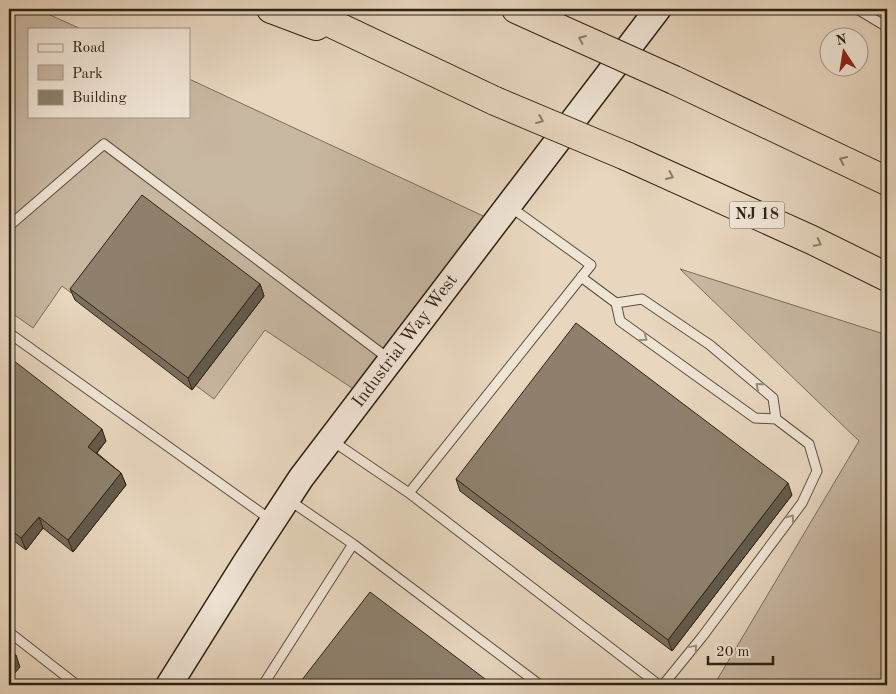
<svg xmlns="http://www.w3.org/2000/svg" width="896" height="694" font-family="'Old Standard TT',serif">
	<rect width="100%" height="100%" fill="#e8d6be"/>
	<filter id="stains"><feTurbulence type="fractalNoise" baseFrequency=".004" numOctaves="4"/><feColorMatrix values="0 0 0 0 .2 0 0 0 0 .09 0 0 0 0 .02 0 0 0 .5 -.17"/></filter>
	<radialGradient id="worn" r=".72"><stop offset=".6" stop-color="#630" stop-opacity="0"/><stop offset="1" stop-color="#630" stop-opacity=".3"/></radialGradient>
	<path fill="#c8b7a1" stroke="#7a6c5a" d="M9,9H37L81,29H29V116H189V79L494,221L367,398L265,330L214,399L62,286L33,328L9,311Z
		M680,269L887,335V685H714L859,441Z"/>
	<g fill="none" stroke-linecap="round" stroke-linejoin="round">
		<defs>
			<path id="lane" d="M857,9L887,27
				M9,226L104,144L389,359
				M581,277L616,303L620,321L755,418L776,419L773,398L710,345L642,299L616,303
				M9,333L271,520
				M331,440L409,493L591,265L509,206
				M409,493L659,685
				M353,544L540,685
				M9,632L77,685
				M263,685L353,544L289,500
				M663,685L702,637L802,503L817,471L809,444L776,419"/>
			<path id="secondary" d="M169,685L246,562L301,478L658,9"/>
			<path id="highway" d="M271,9L316,26
				M301,9L495,101
				M516,9L558,28
				M674,80L887,181
				M626,156L812,240L887,277"/>
		</defs>
		<use href="#lane" stroke="#5c4f3e" stroke-width="11"/>
		<use href="#secondary" stroke="#2d2214" stroke-width="28"/>
		<use href="#highway" stroke="#2d2214" stroke-width="30"/>
		<use href="#lane" stroke="#f0e4d5" stroke-width="9"/>
		<use href="#secondary" stroke="#f0e4d5" stroke-width="25"/>
		<use href="#highway" stroke="#e8d6be" stroke-width="28"/>
		<defs>
			<path id="highway-bridge" d="M558,28L674,80
				M495,101L626,156"/>
		</defs>
		<use href="#highway-bridge" stroke="#2d2214" stroke-width="30" stroke-linecap="butt"/>
		<use href="#highway-bridge" stroke="#e8d6be" stroke-width="28"/>
	</g>
	<path fill="#7a6e5d" stroke="#2d2214" d="M260,284L264,296L192,390L75,300L70,289Z
		M9,357L106,441L97,453L121,473L126,485L73,552L43,528L26,550L9,537Z
		M456,479L792,495L672,651L460,491Z"/>
	<path fill="#635a4c" stroke="#2d2214" d="M260,284L264,296L192,390L188,378Z
		M102,429L106,441L92,458L88,447Z
		M121,473L126,485L73,552L68,540Z
		M788,483L792,495L672,651L668,640Z
		M39,517L43,528L26,550L21,538Z
		M16,655L20,667L9,680V664Z"/>
	<path fill="#8e806c" stroke="#2d2214" d="M142,195L260,284L188,378L70,289Z
		M576,323L788,483L668,640L456,479Z
		M9,357L102,429L88,447L121,473L68,540L39,517L21,538L9,528Z
		M370,592L493,685H298Z
		M9,650L16,655L9,664Z"/>
	<defs><path id="oneway-chevron" d="M-2-3.5L2.5 0L-2 3.5" fill="none" stroke-width="1.6" stroke-linecap="round" stroke-linejoin="round" transform="scale(1.25)"/></defs>
	<g stroke="#8a7c69">
		<use href="#oneway-chevron" transform="translate(582 39) rotate(-156)"/>
		<use href="#oneway-chevron" transform="translate(540 120) rotate(23)"/>
		<use href="#oneway-chevron" transform="translate(843 160) rotate(-155)"/>
		<use href="#oneway-chevron" transform="translate(670 176) rotate(24)"/>
		<use href="#oneway-chevron" transform="translate(818 243) rotate(26)"/>
	</g>
	<g stroke="#988d7e">
		<use href="#oneway-chevron" transform="translate(644 338) rotate(36)"/>
		<use href="#oneway-chevron" transform="translate(759 386) rotate(-140)"/>
		<use href="#oneway-chevron" transform="translate(791 518) rotate(-53)"/>
		<use href="#oneway-chevron" transform="translate(694 648) rotate(-50)"/>
	</g>
	<g text-anchor="middle" dominant-baseline="central" stroke-width="4" stroke-linejoin="round" paint-order="stroke">
		<rect fill="#f0e4d5" stroke="#685c4e" stroke-width="1" x="729.5" y="201.5" width="55" height="27" rx="4"/>
		<g font-size="16" font-weight="bold" fill="#2d2214">
			<text x="757" y="215">NJ 18</text>
		</g>
		<g font-size="18" fill="#2d2214" stroke="#f0e4d5">
			<text transform="translate(405 341) rotate(-53)">Industrial Way West</text>
		</g>
	</g>
	<rect width="896" height="694" fill="none" stroke="#e8d6be" stroke-width="30"/>
	<rect x="10" y="10" width="876" height="674" fill="none" stroke="#2d2214" stroke-width="2.5"/>
	<rect x="15" y="15" width="866" height="664" fill="none" stroke="#2d2214"/>
	<rect x="28" y="28" width="162" height="90" fill="#f0e4d5" stroke="#a29688"/>
	<rect x="38" y="44" width="25" height="8" fill="#f0e4d5" stroke="#a29688"/>
	<text x="72" y="52" font-size="15" fill="#2d2214">Road</text>
	<rect x="38" y="65" width="25" height="15" fill="#c8b7a1" stroke="#a29688"/>
	<text x="72" y="78" font-size="15" fill="#2d2214">Park</text>
	<rect x="38" y="90" width="25" height="15" fill="#8e806c" stroke="#a29688"/>
	<text x="72" y="102" font-size="15" fill="#2d2214">Building</text>
	<g transform="translate(844 52) rotate(348)"><circle r="24" fill="#f0e4d5" stroke="#a29688"/>
	<path d="M0-4L9 19L0 12L-9 19Z" fill="#8f2418"/>
	<text y="-8" font-size="14" font-weight="bold" text-anchor="middle" fill="#2d2214">N</text>
	</g>
	<path d="M708 656v8h65v-8" fill="none" stroke="#2d2214" stroke-width="2.5"/>
	<text x="716" y="656" font-size="15" fill="#2d2214" stroke="#f0e4d5" stroke-width="4" paint-order="stroke">20 m</text>
	<rect width="100%" height="100%" filter="url(#stains)"/>
	<rect width="100%" height="100%" fill="url(#worn)"/>
</svg>
